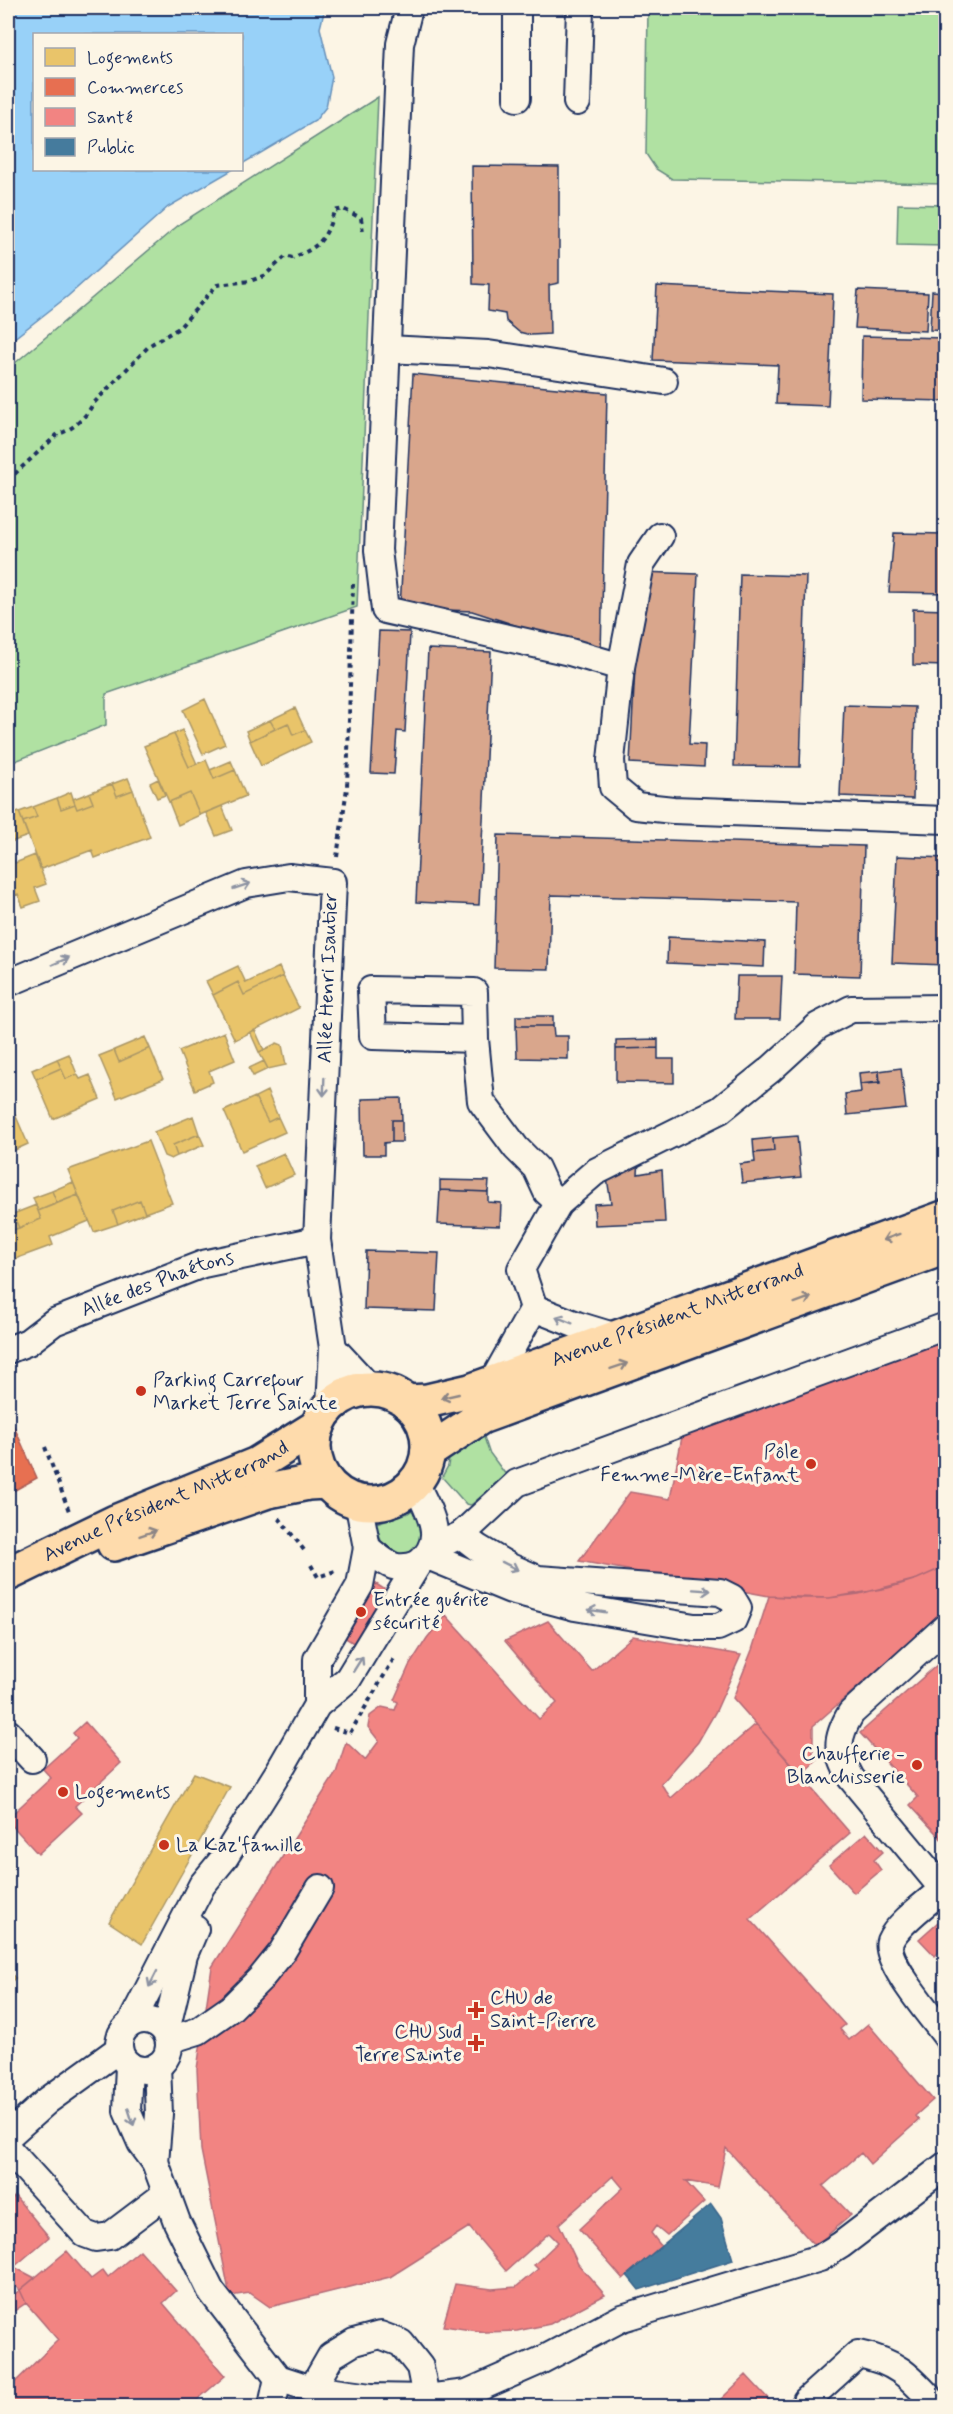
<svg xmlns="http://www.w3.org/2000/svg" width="953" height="2414" font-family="Mynerve,sans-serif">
	<rect width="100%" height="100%" fill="#fcf5e5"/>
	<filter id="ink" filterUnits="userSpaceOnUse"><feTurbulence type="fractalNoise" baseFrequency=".0167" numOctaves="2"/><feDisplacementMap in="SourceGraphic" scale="12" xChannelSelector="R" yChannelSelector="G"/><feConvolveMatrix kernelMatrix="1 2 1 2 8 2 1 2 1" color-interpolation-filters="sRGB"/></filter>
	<g filter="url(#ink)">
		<path fill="#b0e1a2" stroke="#668880" stroke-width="1.5" d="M648,8H945V184L672,179L656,169L646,154Z
			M378,97L357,607L106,694V725L8,764V369L181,223Z
			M898,204L945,205V246L897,245Z
			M484,1437L489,1452L506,1475L471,1505L466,1504L442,1477L448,1466L450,1452Z
			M415,1508L424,1532C414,1558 407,1561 383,1548L376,1523L408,1513Z"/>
		<path fill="#98d1f8" stroke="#6690ba" stroke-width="1.5" d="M8,8H325L320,28L332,77L326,107L315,121L242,164V34H34V170H232L168,207L68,296L8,343Z"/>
		<path fill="#e9c46a" stroke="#ab9766" stroke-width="1.5" d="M205,699L225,744L203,754L183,710Z
			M295,708L305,730L293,735L288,723L275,729L270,720Z
			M270,720L275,729L250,741L246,731Z
			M288,723L293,735L305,730L311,742L261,766L250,741Z
			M182,730L197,764L189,767L174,734Z
			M174,734L189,767L206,760L214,779L235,770L246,796L200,815L190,793L169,802L144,746Z
			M231,761L235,770L214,779L210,770Z
			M128,778L133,790L117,796L112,784Z
			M158,779L165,795L157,798L150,783Z
			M112,784L117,796L133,790L150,837L95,858L92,850L41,869L23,822L37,817L33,807L57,798L61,809L75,804L77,809L93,803L89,793Z
			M71,792L75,804L61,809L57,798Z
			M89,793L93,803L77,809L73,799Z
			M190,793L200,815L178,825L169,802Z
			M222,806L232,830L216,836L206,813Z
			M33,807L37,817L23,822L19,812Z
			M19,812L28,836L8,843L15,863L35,855L46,884L35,888L40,901L23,907L18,894L8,898V825L13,823L11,815Z
			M11,815L13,823L8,825V816Z
			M238,966L246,983L279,967L283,976L244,995L238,982L213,995L206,981Z
			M283,976L299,1008L235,1040L213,995L238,982L244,995Z
			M255,1030L264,1050L259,1052L250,1032Z
			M224,1032L235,1060L209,1071L213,1082L195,1090L179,1051Z
			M145,1037L150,1048L119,1062L114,1050Z
			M277,1043L282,1045L286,1065L268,1069L259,1052Z
			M150,1048L163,1079L117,1098L99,1056L114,1050L119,1062Z
			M69,1054L77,1074L66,1079L57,1059Z
			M57,1059L61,1068L36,1079L32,1070Z
			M264,1061L268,1069L253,1076L249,1068Z
			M61,1068L66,1079L77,1074L80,1079L90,1075L100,1099L53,1119L36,1079Z
			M267,1091L278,1117L268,1122L255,1097Z
			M255,1097L268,1122L278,1117L285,1132L242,1151L224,1111Z
			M8,1098L28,1144L8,1153Z
			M193,1116L199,1134L173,1145L177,1156L171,1159L164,1156L154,1132Z
			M199,1134L204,1145L177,1156L173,1145Z
			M148,1141L172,1203L145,1213L140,1200L113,1211L118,1224L94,1232L68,1170Z
			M284,1153L294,1175L265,1188L255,1166Z
			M73,1182L78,1195L57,1203L52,1191Z
			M52,1191L57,1203L38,1211L33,1198Z
			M78,1195L89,1221L50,1237L53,1245L15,1259L8,1242V1232L41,1219L38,1211Z
			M140,1200L145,1213L118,1224L113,1211Z
			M36,1205L41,1219L19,1228L13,1214Z
			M13,1214L19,1228L8,1232V1216Z
			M8,1242L15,1259L8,1262Z
			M194,1773L230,1787L142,1944L109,1922Z
			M8,1970L15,1978L8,1985Z"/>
		<path fill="#e76f51" stroke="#aa5c55" stroke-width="1.5" d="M8,1413L37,1478L8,1494Z"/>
		<path fill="#f28482" stroke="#b26a77" stroke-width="1.5" d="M946,1340V1566L917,1579L888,1588L829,1598H799L769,1596L579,1561L630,1492L670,1499L682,1437L756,1411L754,1405Z
			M946,1566V1610L813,1726V1754L817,1760L801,1775L733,1698L752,1650L769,1596L829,1598L859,1594L917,1579Z
			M367,1578L387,1591L355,1644L336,1632Z
			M446,1615L539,1719L557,1703L505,1641L548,1621L592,1671L633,1636L741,1655L716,1711L698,1742L661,1784L671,1798L756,1724L850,1833L750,1919L845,2025L840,2029L849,2040L868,2024L933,2100L915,2116L919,2120L870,2164L861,2153L823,2186L851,2215L815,2246L726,2148L718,2187L685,2181L704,2202L667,2235L656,2226L651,2233L661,2246L623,2279L579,2229L623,2188L613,2176L559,2224L578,2264L605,2295L550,2324L517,2331L485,2332L443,2326L455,2284L492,2289L516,2287L538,2269L534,2265L558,2242L549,2233L506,2271L469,2227L390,2277L270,2307L250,2293L230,2296L201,2150L197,2069L212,1967L336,1773L346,1742L365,1760L379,1741L368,1727L370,1716L382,1707L395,1710L398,1702L394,1700L409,1666L427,1638Z
			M946,1657V1844L910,1805L918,1797L860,1733Z
			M85,1722L121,1763L75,1806L82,1813L38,1854L8,1821V1818L51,1778L43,1769L77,1738L73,1733Z
			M866,1833L883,1852L874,1860L881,1870L854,1893L829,1865Z
			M946,1915V1949L944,1947L935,1956L919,1939Z
			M15,2196L49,2237L14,2267L35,2278L20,2290L8,2281V2203Z
			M140,2250L176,2291L163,2303L225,2376L190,2406H8V2389L58,2340L26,2303L20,2290L67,2251L91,2279L103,2270L108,2277Z
			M20,2290L26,2303L8,2315V2299Z
			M746,2375L775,2406H726L720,2400Z"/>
		<path fill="#457b9d" stroke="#38648a" stroke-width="1.5" d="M711,2204L721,2218L733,2260L639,2290L627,2275Z"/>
		<path fill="#d9a68c" stroke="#1b2f5e" stroke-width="1.5" d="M472,166L559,167V283L549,285L550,334L531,335L519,332L506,321L505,314L488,311L489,285L473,284Z
			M657,286L833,294L828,406L776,404L778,365L653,360Z
			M858,290L928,293L926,331L855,328Z
			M932,291L946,292V331L930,330Z
			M862,336L946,338V401L861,399Z
			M413,374L607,393L601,653L472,611L400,608Z
			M894,533L946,534V593L889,592Z
			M640,572L698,574L689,744L705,745L704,767L630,763Z
			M740,574L806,576L800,767L734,766Z
			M913,609L946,610V666L913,665Z
			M379,631L410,632L405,732L397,731L394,774L371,773Z
			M428,649L491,652L479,905L416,902Z
			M844,705L915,707L913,799L840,796Z
			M498,835L864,846L860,976L794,974L796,902L551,895L549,969L494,968Z
			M897,856L946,858V965L892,963Z
			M668,937L765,942L764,967L667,963Z
			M944,970H946V999H943Z
			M737,976H782L780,1019H735Z
			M516,1016H553V1026H516Z
			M516,1026H553L554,1036H568V1059L517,1058Z
			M658,1039V1048L616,1049V1040Z
			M658,1048V1059H674V1083L616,1082V1049Z
			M901,1068L906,1109L847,1115L845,1094L861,1092L860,1084L880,1083L879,1071Z
			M879,1071V1082L860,1084L859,1073Z
			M401,1098L402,1120H392V1142L384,1143V1155H363L362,1099Z
			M392,1120H402V1142H392Z
			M797,1136L801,1177L742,1183L740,1164L755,1162L754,1153L774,1151L773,1138Z
			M773,1138L774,1151L754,1153L753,1140Z
			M639,1159L638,1174L662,1170L665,1222L595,1225L594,1204L611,1203L606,1172Z
			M440,1180L489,1181L488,1192L440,1190Z
			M440,1190L488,1192V1202L501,1203L500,1226L438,1224Z
			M366,1251L439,1253L436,1311L364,1309Z"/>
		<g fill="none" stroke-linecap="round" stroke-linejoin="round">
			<defs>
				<g id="minor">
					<path d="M409,8L400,44L378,550L385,610L570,652L621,667L611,760L613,787L636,806L673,810L946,820"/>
					<path d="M517,98V8"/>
					<path d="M577,102L580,8"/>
					<path d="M387,349L488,354L664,381"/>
					<path d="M621,667L641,564L660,536"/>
					<path d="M8,983L246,884L289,877L333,882L317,1240L333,1348L330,1407"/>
					<path d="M475,1039L474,992L371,990L373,1036L475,1039L481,1101L516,1148L536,1168L547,1192L559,1203"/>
					<path d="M534,1308L521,1269L558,1204L595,1172L720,1110L771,1069L818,1026L851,1009L946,1008"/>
					<path d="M333,1348L372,1390"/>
					<path id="s1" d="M8,1350L28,1342L54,1322L203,1264L317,1240"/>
					<path d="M492,1383L534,1308L577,1325L620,1338"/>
					<path d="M358,1501L367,1548C386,1563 394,1573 418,1564"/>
					<path d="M445,1542L461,1535L517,1483L946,1326"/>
					<path d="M428,1556L511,1590L575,1607L694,1627H718L733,1620L738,1608L732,1598L720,1592L538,1579L510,1567L478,1548L461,1535"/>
					<path d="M946,1627L851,1713C835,1740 836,1751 851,1778L943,1889C928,1902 897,1924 890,1941C883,1961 933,2018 946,2036"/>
					<path d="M317,1705V1659L360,1585L367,1548"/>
					<path d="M8,1733L32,1759"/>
					<circle cx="144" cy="2045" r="25"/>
					<path d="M131,2023L202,1885L225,1857L279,1771L317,1705L348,1679L418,1564C449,1539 428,1512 415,1482"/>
					<path d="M166,2031L184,1955L195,1929"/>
					<path d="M169,2040L198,2031L231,2008L261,1978L282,1952L320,1888"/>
					<path d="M129,2065L127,2111L141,2143L155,2162L177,2222L211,2291L278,2378L312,2389L371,2397L426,2398L467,2393L542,2360L622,2318L820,2258L841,2245L946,2165"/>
					<path d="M8,2136L47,2101L119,2049"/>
					<path d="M8,2149L85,2234L96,2238L110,2236L167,2193"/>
					<path d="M155,2162L159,2114L157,2066"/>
					<path d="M312,2389L331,2356L354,2342L380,2335L401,2343L420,2367L426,2398"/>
					<path d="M806,2401L858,2354C899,2362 911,2378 937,2406"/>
					<path d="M272,2406L278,2378"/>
				</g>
				<g id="major">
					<circle cx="371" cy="1446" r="57"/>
					<path id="s2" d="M407,1402L427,1401L470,1391L946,1217"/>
					<path d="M428,1452L481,1417L946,1247"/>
					<path d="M114,1544L268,1491L308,1483L326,1482"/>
					<path id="s3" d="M8,1574L115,1522L257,1464L318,1426"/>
				</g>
			</defs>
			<use href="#minor" stroke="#1b2f5e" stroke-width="30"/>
			<use href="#major" stroke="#1b2f5e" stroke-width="38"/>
			<path stroke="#1b2f5e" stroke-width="4" stroke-dasharray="4.5 4.5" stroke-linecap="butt" d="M8,480L58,434C73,430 86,417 93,404L150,345L179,328L217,285L250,281L264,276L286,256L292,258C320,247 326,239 334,211L343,209L361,218L363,232
				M337,857L347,788L353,584
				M45,1447L69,1511
				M279,1518L304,1550
				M311,1565L318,1577L338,1570
				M333,1728L350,1733L395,1657"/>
			<use href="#minor" stroke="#fcf5e5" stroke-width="26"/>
			<use href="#major" stroke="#fedbac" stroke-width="33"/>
		</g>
		<defs><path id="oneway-shaft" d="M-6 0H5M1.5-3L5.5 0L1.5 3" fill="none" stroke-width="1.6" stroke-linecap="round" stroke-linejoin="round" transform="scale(1.5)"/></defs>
		<g stroke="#8c92a2">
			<use href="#oneway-shaft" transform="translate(242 886) rotate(-19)"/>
			<use href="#oneway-shaft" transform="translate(61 961) rotate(-23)"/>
			<use href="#oneway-shaft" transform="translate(324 1087) rotate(92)"/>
			<use href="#oneway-shaft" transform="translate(564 1320) rotate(-158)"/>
			<use href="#oneway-shaft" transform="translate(510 1566) rotate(27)"/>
			<use href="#oneway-shaft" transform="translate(702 1590) rotate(4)"/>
			<use href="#oneway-shaft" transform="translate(597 1611) rotate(-171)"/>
			<use href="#oneway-shaft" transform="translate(358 1664) rotate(-58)"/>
			<use href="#oneway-shaft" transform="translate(153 1979) rotate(117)"/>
			<use href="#oneway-shaft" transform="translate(131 2117) rotate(72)"/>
		</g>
		<g stroke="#8c8585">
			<use href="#oneway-shaft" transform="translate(891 1237) rotate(160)"/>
			<use href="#oneway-shaft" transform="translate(803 1300) rotate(-20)"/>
			<use href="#oneway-shaft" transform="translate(619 1366) rotate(-19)"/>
			<use href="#oneway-shaft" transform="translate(450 1396) rotate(167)"/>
			<use href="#oneway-shaft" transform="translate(148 1533) rotate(-19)"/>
		</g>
	</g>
	<g fill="#c8321e" stroke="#fcf5e5" stroke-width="2">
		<circle cx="141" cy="1391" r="6"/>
		<circle cx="811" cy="1464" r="6"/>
		<circle cx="361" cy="1612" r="6"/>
		<circle cx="917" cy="1765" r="6"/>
		<circle cx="63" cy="1792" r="6"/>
		<circle cx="164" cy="1845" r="6"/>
		<path d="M473 2001h6v6h6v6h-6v6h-6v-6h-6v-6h6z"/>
		<path d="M473 2034h6v6h6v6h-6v6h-6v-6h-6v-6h6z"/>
	</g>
	<g text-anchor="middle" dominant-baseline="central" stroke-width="6" stroke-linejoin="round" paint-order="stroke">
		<g font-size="20" fill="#1b2f5e" stroke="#fcf5e5">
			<text transform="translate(328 978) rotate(-88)">Allée Henri Isautier</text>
			<text stroke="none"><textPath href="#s1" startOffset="165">Allée des Phaétons</textPath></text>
			<text stroke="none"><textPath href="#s2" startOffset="285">Avenue Président Mitterrand</textPath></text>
			<text stroke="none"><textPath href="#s3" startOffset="174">Avenue Président Mitterrand</textPath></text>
		</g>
		<g font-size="20" fill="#1b2f5e" stroke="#fcf5e5" text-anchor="start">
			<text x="153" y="1380">Parking Carrefour<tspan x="153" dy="23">Market Terre Sainte</tspan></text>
			<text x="799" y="1452" text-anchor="end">Pôle<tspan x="799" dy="23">Femme-Mère-Enfant</tspan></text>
			<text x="373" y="1600">Entrée guérite<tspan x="373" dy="23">sécurité</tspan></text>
			<text x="905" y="1754" text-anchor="end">Chaufferie -<tspan x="905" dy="23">Blanchisserie</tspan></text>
			<text x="75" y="1792">Logements</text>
			<text x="176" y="1845">La Kaz'famille</text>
			<text x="490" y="1998">CHU de<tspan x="490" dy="23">Saint-Pierre</tspan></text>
			<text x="462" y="2032" text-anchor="end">CHU sud<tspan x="462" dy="23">Terre Sainte</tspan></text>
		</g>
	</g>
	<rect width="953" height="2414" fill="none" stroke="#fcf5e5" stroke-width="30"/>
	<rect x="15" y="15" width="923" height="2384" fill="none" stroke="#1b2f5e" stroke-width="2" filter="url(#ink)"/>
	<rect x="33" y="33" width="210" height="138" fill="#fcf5e5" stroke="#a2a6af" stroke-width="1.5"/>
	<rect x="45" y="48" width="30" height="18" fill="#e9c46a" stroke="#a2a6af" stroke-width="1.5"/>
	<text x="87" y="63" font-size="18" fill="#1b2f5e">Logements</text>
	<rect x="45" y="78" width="30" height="18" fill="#e76f51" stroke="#a2a6af" stroke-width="1.5"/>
	<text x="87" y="93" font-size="18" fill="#1b2f5e">Commerces</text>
	<rect x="45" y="108" width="30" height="18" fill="#f28482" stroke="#a2a6af" stroke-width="1.5"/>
	<text x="87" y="123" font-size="18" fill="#1b2f5e">Santé</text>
	<rect x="45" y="138" width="30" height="18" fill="#457b9d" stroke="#a2a6af" stroke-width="1.5"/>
	<text x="87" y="153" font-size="18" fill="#1b2f5e">Public</text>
</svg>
